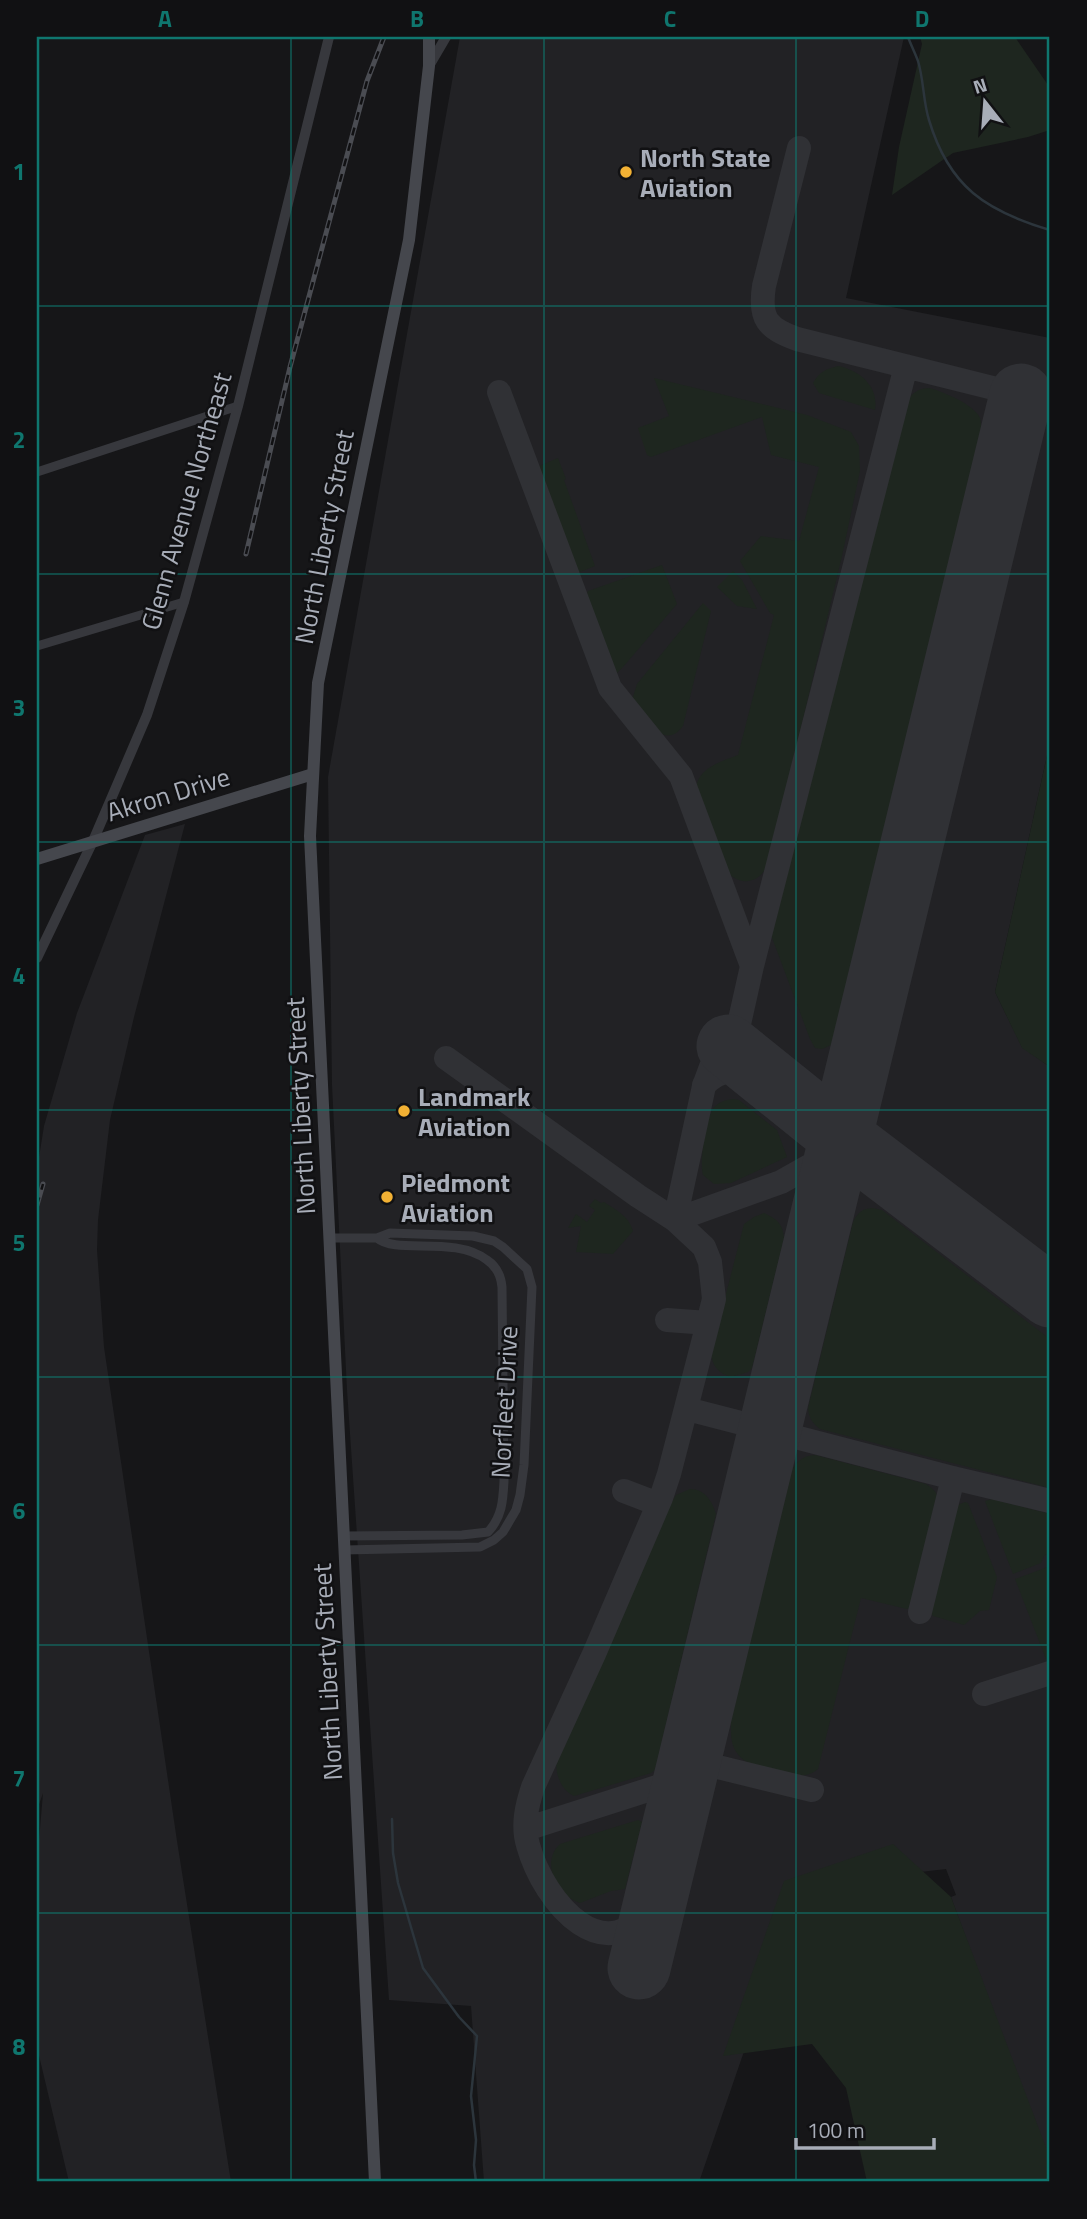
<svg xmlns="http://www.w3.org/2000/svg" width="1087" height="2219" font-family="'Titillium Web',sans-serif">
	<rect width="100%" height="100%" fill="#161618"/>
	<path fill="#222225" d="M460,37H904L846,298L1050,338V742L995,992L1022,1047L1050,1067V2168L951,1897L956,1895L946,1869L801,1886L699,2182H484L471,2006L389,2000L347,1390L332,1085L328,777Z
		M185,824L134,1017L110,1120L98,1220L97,1250L104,1347L177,1841L231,2182H69L37,2047V1864L43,1793L37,1810V1170L44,1126L77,1013L145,835Z"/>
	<path fill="#1e261f" d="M920,37H1015L1050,88V130L1028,137L953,153L892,195L899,147L922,44Z
		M838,366C860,370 879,387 875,410L819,393L813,383C819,372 826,369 838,366Z
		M654,378L807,415L851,432L859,446L860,471L842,556L769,861C760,887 736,887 722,866L695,794C696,768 718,763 738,755L774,615L770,613L740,561L761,536L799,541L819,467L771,455L762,417L651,457L647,455L638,428L669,416Z
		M929,388C942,391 975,405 980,418C981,422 981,426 982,430L839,1020L831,1045L822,1049L815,1048L810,1039L771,935L901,414C908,400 911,389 929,388Z
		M558,458L566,479L564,480L595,566L575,574L537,467Z
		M662,565L677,604L623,667L617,673L613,672L585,598L588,591Z
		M733,571L742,580L757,609L737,606L717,587Z
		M703,603L711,611L683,726C663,753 644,715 632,700L637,684Z
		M1050,742V1067L1022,1048L995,992Z
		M733,1099L739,1100L777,1130L787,1157L731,1183L714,1184L703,1175C699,1162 706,1119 713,1109C718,1102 725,1100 733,1099Z
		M595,1199L601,1203L604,1202C616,1210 629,1216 633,1231L613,1254L576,1252L581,1226L568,1228L576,1214L587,1222L595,1210L589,1206Z
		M872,1208L882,1210L1050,1339V1488L820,1429C812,1423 809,1418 808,1408L853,1222C858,1212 862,1209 872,1208Z
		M764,1213C777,1219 783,1224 784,1238L752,1368L748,1372L731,1377C718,1373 712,1366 711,1352L744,1224L754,1217Z
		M815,1455L926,1484C933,1489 938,1492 938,1501L914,1606L907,1609L861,1598L818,1769C801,1785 750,1772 737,1753C730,1744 731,1731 731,1720L792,1470C798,1460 803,1456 815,1455Z
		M690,1489C705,1489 712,1501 716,1514L655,1770L651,1773L574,1796C559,1789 554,1770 557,1755L670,1505L676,1495Z
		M992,1499L1050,1514V1552L1044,1556L1041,1563L1013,1574L985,1501Z
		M965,1502L968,1503L997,1577L989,1610L980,1611L964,1625L933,1616L928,1609L953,1512L955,1506Z
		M1050,1566V1663L1046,1659L1015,1579Z
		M638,1820L642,1822L625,1889L611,1891L580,1903C557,1896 540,1862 560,1844Z
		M893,1844L951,1897L1050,2158V2182H867L846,2088L812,2044L723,2056L784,1881Z"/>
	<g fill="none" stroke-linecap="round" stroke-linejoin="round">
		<path stroke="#2c353c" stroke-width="2.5" d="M908,37C911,45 915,53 918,61C924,81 923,101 929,120C949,187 986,211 1050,230
			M392,1819L393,1853L398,1883L423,1968L459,2017L477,2036L471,2096L476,2140L474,2165L476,2182"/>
		<path stroke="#303135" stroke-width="24" d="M799,148L764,286C759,319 767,328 797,339L1021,395
			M499,392L610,688L681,776L752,966
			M446,1058L638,1196L675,1220L781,1182L820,1160L841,1137
			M704,1085C723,1066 740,1069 765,1075
			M808,1171C845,1158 868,1170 903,1183
			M667,1320L708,1323
			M687,1409L953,1478L1050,1501
			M624,1491L658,1504
			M920,1612L953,1478
			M984,1694L1050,1673
			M689,1760L812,1790
			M526,1829L685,1778
			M655,1899C608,1978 544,1903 528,1845C522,1825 527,1805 533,1787L594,1654L661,1498L669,1474L708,1323L714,1299L710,1262L704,1247L675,1220L704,1086L711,1067L737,1033L752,966L906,366"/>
		<path stroke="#303135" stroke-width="63" d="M728,1046L841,1137L1050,1296
			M639,1968L1021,395"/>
		<path stroke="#37383d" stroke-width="9" d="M37,472L238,406
			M37,646L184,602
			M329,1238H377L390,1233L473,1236L494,1241L503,1247L527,1269L532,1287L524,1465L520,1495L516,1510L503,1532L494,1540L480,1547L344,1550
			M343,1536L462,1535L488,1532C502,1517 503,1501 504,1481L502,1287C501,1276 496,1266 487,1260C454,1235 397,1255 377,1238"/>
		<path stroke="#37383d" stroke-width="10" d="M429,66L446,37
			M37,958L93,841L147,715L184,602L238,406L329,37"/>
		<path stroke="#45474d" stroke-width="12" d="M37,859L313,774
			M375,2182L310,836L318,683L409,240L429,66V37"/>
		<defs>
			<path id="rail" d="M246,554L290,367L367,81L384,37
				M37,1205L43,1184"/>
		</defs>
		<use href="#rail" stroke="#4a4c52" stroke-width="5"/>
		<use href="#rail" stroke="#111113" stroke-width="2.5" stroke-dasharray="8" stroke-linecap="butt"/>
	</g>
	<path fill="none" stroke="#0f766e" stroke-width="2" stroke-opacity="0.55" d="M291,37V2182M544,37V2182M796,37V2182M37,306H1050M37,574H1050M37,842H1050M37,1110H1050M37,1377H1050M37,1645H1050M37,1913H1050"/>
	<g fill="#f2b134" stroke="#111113" stroke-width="2.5">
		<circle cx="626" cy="172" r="7"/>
		<circle cx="404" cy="1111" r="7"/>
		<circle cx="387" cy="1197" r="7"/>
	</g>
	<g text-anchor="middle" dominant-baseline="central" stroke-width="5" stroke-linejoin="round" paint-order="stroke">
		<g font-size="26" font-weight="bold" fill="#a8adb8" stroke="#111113" text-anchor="start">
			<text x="640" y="157">North State<tspan x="640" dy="30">Aviation</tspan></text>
			<text x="418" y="1096">Landmark<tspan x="418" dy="30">Aviation</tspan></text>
			<text x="401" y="1182">Piedmont<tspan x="401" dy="30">Aviation</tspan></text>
		</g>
		<g font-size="26" fill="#a8adb8" stroke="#111113">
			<text transform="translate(186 501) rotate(-74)">Glenn Avenue Northeast</text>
			<text transform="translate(324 537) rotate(-79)">North Liberty Street</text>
			<text transform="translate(168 794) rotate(-17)">Akron Drive</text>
			<text transform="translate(300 1106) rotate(-93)">North Liberty Street</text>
			<text transform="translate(504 1402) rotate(-87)">Norfleet Drive</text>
			<text transform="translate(327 1672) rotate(-93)">North Liberty Street</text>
		</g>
	</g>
	<rect width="1087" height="2219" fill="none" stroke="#111113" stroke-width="77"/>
	<g transform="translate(985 102) rotate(343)" stroke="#111113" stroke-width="5" paint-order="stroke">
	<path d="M0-5L12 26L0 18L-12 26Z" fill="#a8adb8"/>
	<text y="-10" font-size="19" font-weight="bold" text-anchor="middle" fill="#a8adb8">N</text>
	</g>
	<path d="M796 2138v10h138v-10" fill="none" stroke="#a8adb8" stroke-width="3.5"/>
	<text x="807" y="2138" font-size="21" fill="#a8adb8" stroke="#111113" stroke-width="5" paint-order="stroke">100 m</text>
	<rect x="38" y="38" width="1010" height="2142" fill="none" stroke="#0f766e" stroke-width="2.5"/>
	<g font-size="23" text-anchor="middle" font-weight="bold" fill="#0f766e">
		<text x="165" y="27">A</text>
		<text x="417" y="27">B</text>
		<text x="670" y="27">C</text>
		<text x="922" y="27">D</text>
		<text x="19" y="180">1</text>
		<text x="19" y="448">2</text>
		<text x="19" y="716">3</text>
		<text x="19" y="984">4</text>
		<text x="19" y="1251">5</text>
		<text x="19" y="1519">6</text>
		<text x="19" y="1787">7</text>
		<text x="19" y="2055">8</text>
	</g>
</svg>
